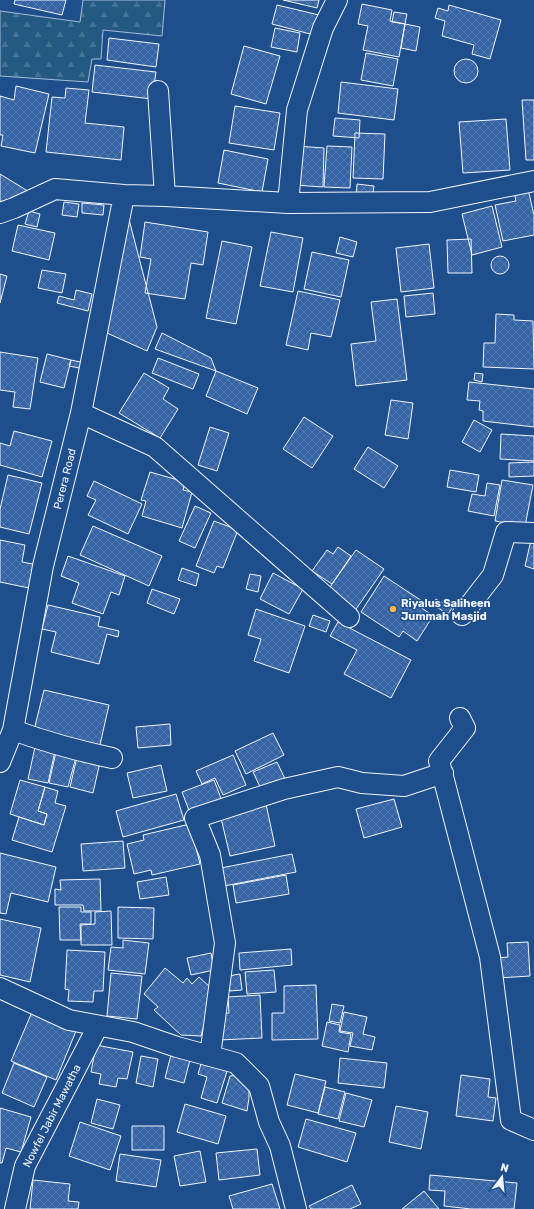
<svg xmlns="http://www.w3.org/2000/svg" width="534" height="1209" font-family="Rubik,sans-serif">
	<defs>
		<pattern id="forest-firs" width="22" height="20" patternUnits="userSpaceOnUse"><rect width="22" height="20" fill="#245a82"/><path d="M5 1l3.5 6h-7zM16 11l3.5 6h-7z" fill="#447295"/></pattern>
		<pattern id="building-cross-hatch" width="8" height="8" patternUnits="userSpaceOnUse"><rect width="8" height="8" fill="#3563a3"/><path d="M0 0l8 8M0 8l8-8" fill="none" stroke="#537ab1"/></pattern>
	</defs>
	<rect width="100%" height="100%" fill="#1f4e8c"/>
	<path fill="url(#forest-firs)" stroke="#a8bbd7" d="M83,0H165L162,36L103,30L101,59H92L88,82L0,76V11L80,22Z"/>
	<path fill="url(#building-cross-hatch)" stroke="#f2f6ff" d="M15,0H66L62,15L14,4Z
		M283,0H319L317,8Z
		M362,4L392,10L390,21L405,24L399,57L363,50L368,26L358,24Z
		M277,5L319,15L314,35L272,24Z
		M449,5L501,20L490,59L472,54L474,45L442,36L445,21L435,18L438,8L448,11Z
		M394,12L407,14L405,24L392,22Z
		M405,24L420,27L416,51L401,48Z
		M275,28L300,33L297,52L271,47Z
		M109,38L159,44L156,67L107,60Z
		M244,46L280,56L266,104L231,94Z
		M366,53L398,59L393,86L361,80Z
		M454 71a12 12 0 1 1 24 0a12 12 0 1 1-24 0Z
		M95,65L156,72L152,99L92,92Z
		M341,82L398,89L394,120L338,113Z
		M16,86L49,94L35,153L1,146L3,135H0V96L14,100Z
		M66,88L89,90L85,123L124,127L121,160L46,152L52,97L65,98Z
		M522,100H534V160H526Z
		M235,106L280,113L274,150L229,143Z
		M335,118L360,120L359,138L333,136Z
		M506,119L510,170L463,173L459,122Z
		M355,133L385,134L383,179L353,178Z
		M296,146L324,148L323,187L294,185Z
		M327,146L352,147L350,188L324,187Z
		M224,150L268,159L262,192L218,183Z
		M0,174L31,193L0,203Z
		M357,184L374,186L372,200L356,198Z
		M528,189L534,215V235L503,241L495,205L516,201L514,192Z
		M124,200L157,327L147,351L107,333Z
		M64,202L79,204L77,217L62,215Z
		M82,203L104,205L103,215L82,213Z
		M492,206L502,247L472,255L462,214Z
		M29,211L40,214L37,227L25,224Z
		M145,222L208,232L203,265L191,263L185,299L145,293L151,259L140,257Z
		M18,225L55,233L49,260L12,251Z
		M271,232L303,238L293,292L260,286Z
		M340,237L357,242L353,257L336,253Z
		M471,239L472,273H448L447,240Z
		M222,241L252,247L236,324L206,318Z
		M429,244L434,288L401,292L396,248Z
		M312,252L349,260L341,297L304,289Z
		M491 265a9 9 0 1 1 18 0a9 9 0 1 1-18 0Z
		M42,270L66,274L62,293L38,288Z
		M0,274L7,276L0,303Z
		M76,290L92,294L88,311L57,303L59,296L74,300Z
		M298,291L340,300L331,337L311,333L308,350L286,345Z
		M433,293L435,314L406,317L404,296Z
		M397,299L407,380L356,386L351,344L376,341L371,302Z
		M496,314L514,315V320L533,321L534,369L483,367L484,343H495Z
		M162,333L211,358L216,371L155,349Z
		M0,352L38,358L30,409L13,407L15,392L0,390Z
		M47,354L71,360L64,388L40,382Z
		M158,358L199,374L193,389L152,373Z
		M71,360L85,363L84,369L69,366Z
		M216,371L258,388L247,414L206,396Z
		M144,373L169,388L163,399L178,409L160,438L119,413Z
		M475,373L483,374L482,382L474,380Z
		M469,382L534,389V427L483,421V411L479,410L480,401L467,400Z
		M391,400L413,403L408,439L385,435Z
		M304,417L333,436L312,468L283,449Z
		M474,420L492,430L480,452L462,442Z
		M210,427L229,433L217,471L198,465Z
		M14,431L52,441L42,477L0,465V443L10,446Z
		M501,434L534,436V461L500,459Z
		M368,447L398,466L384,488L354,469Z
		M534,462V476L509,477V463Z
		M450,470L479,475L476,492L447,487Z
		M150,472L185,482L183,490L192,492L182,528L142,516L146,501L141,500Z
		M8,475L42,483L29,534L0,527V509Z
		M502,480L533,485L525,526L495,521Z
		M94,481L142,504L128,534L88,515L96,500L87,496Z
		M487,483L500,485L494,516L468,511L472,494L485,496Z
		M195,506L211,513L195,548L179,541Z
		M214,521L238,530L223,568L217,566L214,573L196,566Z
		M93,526L162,556L149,586L80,555Z
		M0,540L25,545L22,562L38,565L34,589L0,582Z
		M531,540H534V569L525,566Z
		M338,547L351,556L332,584L312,571L327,550L333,554Z
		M356,550L384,569L354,612L330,587Z
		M68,556L125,576L119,595L111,592L103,614L72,603L79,583L61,576Z
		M182,568L199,574L196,586L178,580Z
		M273,573L303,589L289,614L260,599Z
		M250,574L261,576L258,592L246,589Z
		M384,576L422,601L419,606L433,616L417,641L403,631L399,637L361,612Z
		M152,589L180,599L174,614L147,603Z
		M436,599L452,608L448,614L433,605Z
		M48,605L100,617L98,626L119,631L118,637L107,634L99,664L51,652L56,632L42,629Z
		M256,609L305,626L289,673L254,661L261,639L248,635Z
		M313,615L330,621L326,632L309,626Z
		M338,622L411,660L391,698L344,674L357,650L330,636Z
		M44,690L109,705L99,749L33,734Z
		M170,724L171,745L138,748L136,727Z
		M273,733L284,755L246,774L235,751Z
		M35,747L55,751L48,783L28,779Z
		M56,752L76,757L68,787L49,783Z
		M233,755L246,785L223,795L215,778L202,784L196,771Z
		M77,757L100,762L93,793L70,787Z
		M277,762L286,781L262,791L253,772Z
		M161,765L167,791L133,798L127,773Z
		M20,780L45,787L38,811L47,814L44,825L10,814Z
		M214,780L222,801L190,813L182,792Z
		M45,787L58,791L55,803L66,806L52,852L12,840L19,817L44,825L47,814L38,811Z
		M176,794L184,820L123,837L116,811Z
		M394,799L402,827L364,838L356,809Z
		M266,804L275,846L230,856L220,814Z
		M190,824L200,864L152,875L151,870L134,874L127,844L144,840L143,835Z
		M123,841L125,868L83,871L81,844Z
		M0,853L56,867L48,902L11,893L6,914L0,913Z
		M292,854L296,872L224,886L221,868Z
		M286,875L289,894L236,903L233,885Z
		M166,877L169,895L140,899L137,882Z
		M100,879L101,911H84L83,905H55V889L61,890L60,880Z
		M59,907H81V912H91V924H80L81,940H60Z
		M118,907L154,908L153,939L118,938Z
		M111,911L112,945H81V925L95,924V912Z
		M0,919L41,928L30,982L0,975Z
		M123,940L149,943L145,974L108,970L111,947L123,948Z
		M528,942L530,976L498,978L496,958L508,957L507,943Z
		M291,949L292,965L240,970L239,953Z
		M67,950L105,952L103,991H94L93,1002L68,1001L69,990L65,989Z
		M211,953L214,970L191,975L187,958Z
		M165,968L183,983L187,978L192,984L199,977L212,989L211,999L201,1036L181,1035L154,1010L158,1007L144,994Z
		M274,970L276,992L247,994L245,972Z
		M111,973L142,976L137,1019L107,1016Z
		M240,974L242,990L230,991L228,976Z
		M316,985L318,1039L272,1040V1013H284V986Z
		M260,995L262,1038L219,1040L218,1014L229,1013L228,997Z
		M332,1004L344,1006L340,1023L329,1021Z
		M32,1012L76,1031L56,1080L11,1061Z
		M344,1012L367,1017L363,1034L375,1037L372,1050L350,1046L353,1033L340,1031Z
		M327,1022L340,1025L339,1032L351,1034L348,1052L322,1046Z
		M96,1045L133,1052L127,1079L118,1078L116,1087L99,1084L101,1074L91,1072Z
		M172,1051L191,1056L184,1083L165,1078Z
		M141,1056L158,1059L153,1087L136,1083Z
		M207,1058L229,1065L217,1103L201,1098L207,1077L198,1074L201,1064L205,1065Z
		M340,1058L387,1063L384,1088L338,1083Z
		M14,1063L47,1077L34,1107L2,1093Z
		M295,1074L326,1081L318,1113L287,1105Z
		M239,1075L249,1087V1098L247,1111L222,1103L230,1076Z
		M461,1075L490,1079L488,1097L496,1098L493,1121L456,1116Z
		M325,1087L345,1092L338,1119L318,1114Z
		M346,1093L372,1100L364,1127L339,1121Z
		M97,1099L120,1105L113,1129L91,1123Z
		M185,1104L226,1116L218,1144L177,1132Z
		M396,1106L428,1112L421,1149L389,1142Z
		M0,1108L31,1117L21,1152L6,1148L2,1163H0Z
		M306,1119L356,1133L347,1162L298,1147Z
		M80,1122L121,1136L110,1170L69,1156Z
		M132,1126H164V1150H132Z
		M257,1149L260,1175L219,1180L216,1153Z
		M200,1151L206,1182L180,1186L174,1156Z
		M120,1154L161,1160L156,1187L116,1181Z
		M430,1175L517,1183L514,1209H471L444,1206L445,1191L429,1190Z
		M33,1180L70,1184L68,1201L79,1202L78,1209H30Z
		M272,1184L280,1209H233L229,1196Z
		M352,1185L361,1204L350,1209H311L309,1206Z
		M424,1191L439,1209H402Z"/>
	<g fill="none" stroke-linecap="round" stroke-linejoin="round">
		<defs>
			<path id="minor" d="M158,91L165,196
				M288,203L297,110L323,28L337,0
				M0,213L14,208L55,189L124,195L165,196L288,203L430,202L534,181
				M81,413L155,447L349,617
				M462,615L493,575L506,532L534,533
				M460,718L465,728L439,761L490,957L511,1120L534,1130
				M13,730C46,742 79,751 112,758
				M0,762L13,730L43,566L81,413L124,195
				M0,988L69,1020L133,1032L177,1047L236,1063L259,1086L269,1122L280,1146L296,1209
				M210,1056L225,943L210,855L195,818L284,789L338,777L362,783L404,786L443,773
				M15,1209L25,1166L98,1026"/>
		</defs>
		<use href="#minor" stroke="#f2f6ff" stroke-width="22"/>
		<use href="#minor" stroke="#1f4e8c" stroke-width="20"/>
	</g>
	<circle fill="#ffb74d" stroke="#1f4e8c" stroke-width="1.5" cx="393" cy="609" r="4"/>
	<g text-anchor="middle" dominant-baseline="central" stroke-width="3" stroke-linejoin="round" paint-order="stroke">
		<g font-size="11" fill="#f2f6ff" stroke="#1f4e8c">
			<text transform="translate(65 479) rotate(-76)">Perera Road</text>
			<text transform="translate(52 1116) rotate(-63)">Nowfel Jabir Mawatha</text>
		</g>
		<g font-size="11" font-weight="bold" fill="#f2f6ff" stroke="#1f4e8c" text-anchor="start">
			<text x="401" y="603">Riyalus Saliheen<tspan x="401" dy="13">Jummah Masjid</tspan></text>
		</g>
	</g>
	<g transform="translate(502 1177) rotate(16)" stroke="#1f4e8c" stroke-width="3" paint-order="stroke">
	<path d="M0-3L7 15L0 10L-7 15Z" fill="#f2f6ff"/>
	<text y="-6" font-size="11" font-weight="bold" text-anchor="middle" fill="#f2f6ff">N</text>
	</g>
</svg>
